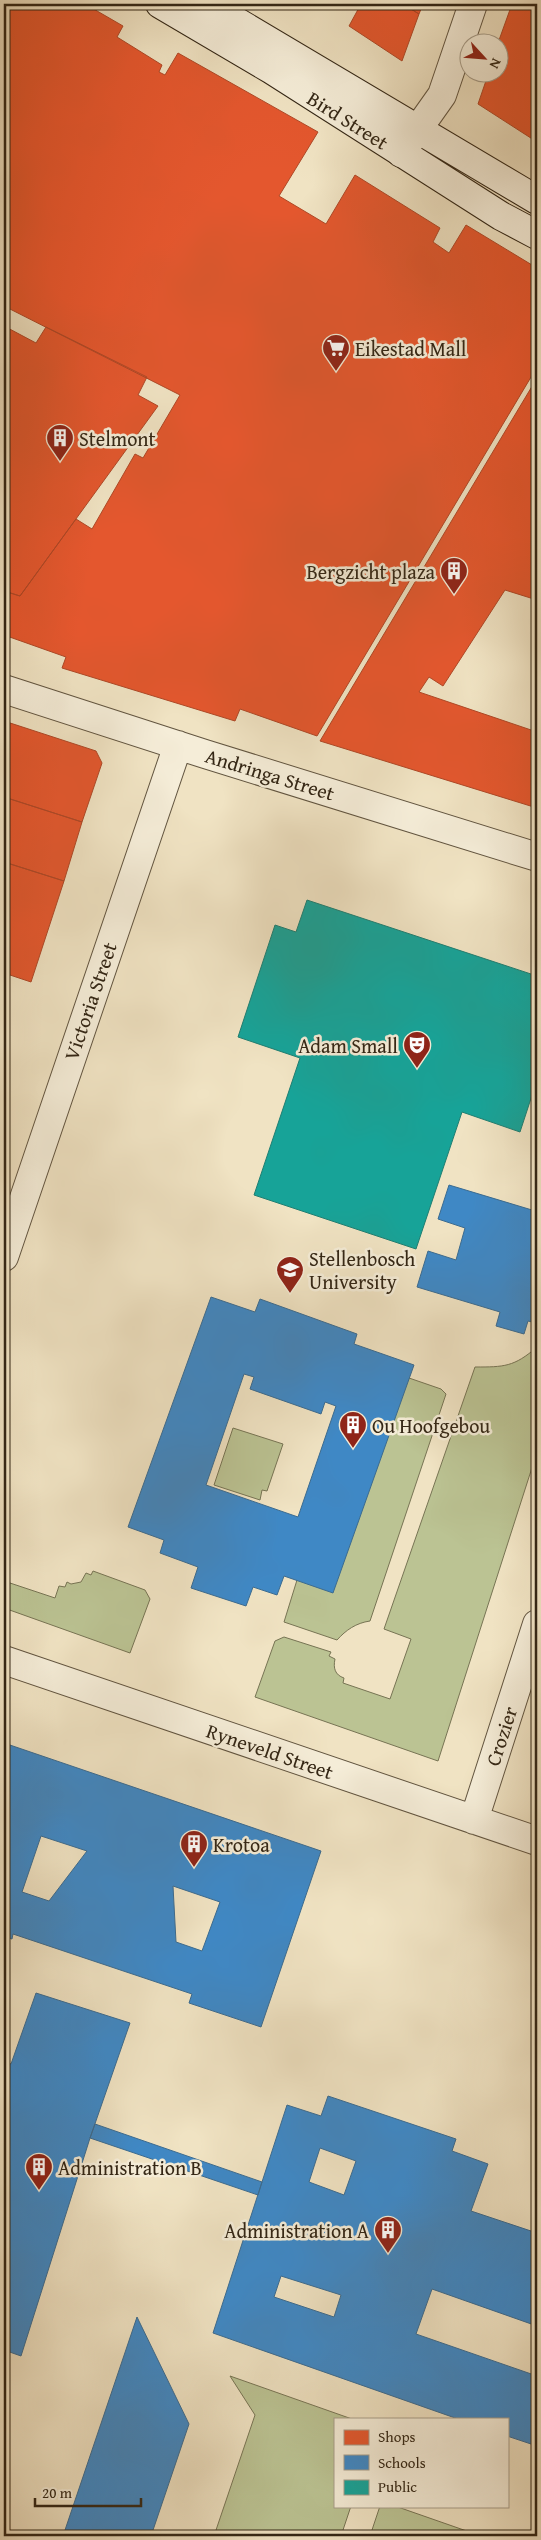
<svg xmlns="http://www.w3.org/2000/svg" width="541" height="2540" font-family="'Gentium Book Plus',serif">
	<rect width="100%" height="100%" fill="#f0e3c3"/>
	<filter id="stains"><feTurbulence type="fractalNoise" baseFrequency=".004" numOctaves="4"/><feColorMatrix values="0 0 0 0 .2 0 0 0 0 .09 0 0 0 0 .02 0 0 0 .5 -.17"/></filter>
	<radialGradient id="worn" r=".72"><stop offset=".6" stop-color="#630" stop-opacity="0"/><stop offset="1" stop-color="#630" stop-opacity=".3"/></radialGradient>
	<path fill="#bbc393" stroke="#777454" d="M537,1347V1452L438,1761L255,1697L275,1641L284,1637L331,1652L329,1656L335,1659C333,1668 335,1675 344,1678L343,1683L390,1699L411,1639L384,1629L475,1367C504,1367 514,1367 537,1347Z
		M409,1378L441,1389L446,1394L370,1621C356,1623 346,1630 337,1640L284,1622L297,1580Z
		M233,1428L283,1444L267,1491L262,1490L260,1500L214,1485Z
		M93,1571L145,1590L150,1599L130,1653L4,1608V1581L55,1598L59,1586L65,1587L67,1582L71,1584L81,1582L86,1573L91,1575Z
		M230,2376L352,2419H335V2506H351L341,2536H214L255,2415Z
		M380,2506H395L481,2536H370Z"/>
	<path fill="#e4572e" stroke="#af4826" d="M4,4H85L123,26L117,37L162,65L159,72L165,75L178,53L318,132L279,196L326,224L355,175L440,228L433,242L449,253L466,225L537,268V367L317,736L240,709L235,721L62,668L66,657L4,635V591L20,596L76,519L92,529L135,454L143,458L180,395L4,306Z
		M336,4H355L349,7Z
		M361,4H403L419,14L402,61L349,26Z
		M403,4H423L419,14Z
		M512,4H537V142L478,104L489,72H498V43Z
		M4,326L36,343L46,327L147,377L138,395L158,406L20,596L4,591Z
		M537,378V600L505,590L443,686L429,677L419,692L537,732V808L320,741Z
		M4,721L96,751L102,763L82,822L4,797Z
		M4,797L82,822L64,881L4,862Z
		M4,862L64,881L31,982L4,973Z"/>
	<path fill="#3f88c5" stroke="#3b6b90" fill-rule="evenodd" d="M449,1185L532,1210L535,1200H537V1283L534,1292L537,1294V1318L536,1323L528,1321L524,1334L496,1326L500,1312L417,1287L428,1251L456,1260L465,1228L438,1219Z
		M211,1297L255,1312L260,1299L357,1334L354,1344L414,1365L333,1593L284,1576L277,1595L253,1587L246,1606L191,1588L198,1567L160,1553L164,1540L128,1527ZM244,1374L254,1377L250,1389L321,1414L325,1402L336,1406L298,1517L206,1485Z
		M4,1743L321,1851L261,2027L189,2003L192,1994L13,1934L12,1939L4,1937ZM41,1836L87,1851L49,1901L22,1892ZM173,1886L220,1902L202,1951L176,1942Z
		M36,1993L130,2023L90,2138L21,2356L4,2350V2061L11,2064Z
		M328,2096L456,2139L452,2151L488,2164L471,2211L537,2233V2326L432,2289L416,2334L537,2376V2446L507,2436V2419H458L213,2333L287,2105L321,2116ZM320,2148L356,2161L344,2195L309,2182ZM281,2276L341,2295L334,2317L274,2297Z
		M95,2124L262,2182L258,2195L90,2138Z
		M137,2317L189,2424L151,2536H63Z"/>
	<path fill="#17a398" stroke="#1f7e71" d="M307,900L537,976V1080L520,1132L462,1112L416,1249L254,1195L300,1058L238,1037L275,925L296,932Z"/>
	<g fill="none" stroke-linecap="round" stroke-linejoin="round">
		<defs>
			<path id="street" d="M401,153L442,95L473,4
				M4,689L205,754L537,857
				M4,1257L178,745
				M4,1660L537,1841
				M474,1820L537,1624"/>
			<path id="secondary" d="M160,4L272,70L501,216L537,235
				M207,4L537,200"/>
		</defs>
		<use href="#street" stroke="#625540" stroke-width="30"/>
		<use href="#secondary" stroke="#332615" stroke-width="30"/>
		<use href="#street" stroke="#f5edd8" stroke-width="28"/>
		<use href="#secondary" stroke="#f5edd8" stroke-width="28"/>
	</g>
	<defs>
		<symbol id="supermarket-pin" viewBox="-11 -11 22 30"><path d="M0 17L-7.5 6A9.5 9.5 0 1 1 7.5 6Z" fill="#8f2418" stroke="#f5edd8"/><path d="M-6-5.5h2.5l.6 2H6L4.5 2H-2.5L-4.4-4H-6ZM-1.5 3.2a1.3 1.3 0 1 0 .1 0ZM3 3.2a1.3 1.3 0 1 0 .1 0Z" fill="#fff"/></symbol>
		<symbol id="building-pin" viewBox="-11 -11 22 30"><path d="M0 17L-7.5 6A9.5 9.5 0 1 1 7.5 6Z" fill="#8f2418" stroke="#f5edd8"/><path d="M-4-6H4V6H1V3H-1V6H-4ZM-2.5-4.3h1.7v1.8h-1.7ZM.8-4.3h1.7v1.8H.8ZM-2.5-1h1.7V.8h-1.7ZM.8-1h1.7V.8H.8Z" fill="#fff"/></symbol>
		<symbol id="theatre-pin" viewBox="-11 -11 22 30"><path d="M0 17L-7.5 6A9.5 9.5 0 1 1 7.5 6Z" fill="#8f2418" stroke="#f5edd8"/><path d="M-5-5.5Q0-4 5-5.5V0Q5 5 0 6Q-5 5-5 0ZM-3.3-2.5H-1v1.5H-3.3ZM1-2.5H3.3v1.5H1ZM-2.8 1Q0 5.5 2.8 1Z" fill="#fff"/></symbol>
		<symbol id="university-pin" viewBox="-11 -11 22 30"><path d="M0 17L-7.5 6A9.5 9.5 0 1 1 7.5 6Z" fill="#8f2418" stroke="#f5edd8"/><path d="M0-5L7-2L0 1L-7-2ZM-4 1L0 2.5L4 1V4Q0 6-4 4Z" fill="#fff"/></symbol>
	</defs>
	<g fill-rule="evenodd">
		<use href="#supermarket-pin" x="320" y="332" width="32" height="43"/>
		<use href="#building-pin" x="44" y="422" width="32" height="43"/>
		<use href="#building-pin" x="438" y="555" width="32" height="43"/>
		<use href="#theatre-pin" x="401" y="1029" width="32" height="43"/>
		<use href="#university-pin" x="274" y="1254" width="32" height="43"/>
		<use href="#building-pin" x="337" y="1409" width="32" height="43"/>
		<use href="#building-pin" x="178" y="1828" width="32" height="43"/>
		<use href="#building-pin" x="23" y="2151" width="32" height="43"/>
		<use href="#building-pin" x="372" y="2214" width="32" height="43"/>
	</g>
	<g text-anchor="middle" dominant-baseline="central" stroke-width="5" stroke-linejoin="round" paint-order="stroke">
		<g font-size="20" fill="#332615" stroke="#f5edd8">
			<text transform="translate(348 120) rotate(32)">Bird Street</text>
			<text transform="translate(270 774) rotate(17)">Andringa Street</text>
			<text transform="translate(90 1001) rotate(-71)">Victoria Street</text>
			<text transform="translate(501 1736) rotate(-72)">Crozier</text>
			<text transform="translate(270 1751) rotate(19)">Ryneveld Street</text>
		</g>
		<g font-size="20" fill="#332615" stroke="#f5edd8" text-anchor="start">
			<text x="355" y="348">Eikestad Mall</text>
			<text x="79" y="438">Stelmont</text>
			<text x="435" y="571" text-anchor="end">Bergzicht plaza</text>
			<text x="398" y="1045" text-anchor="end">Adam Small</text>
			<text x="309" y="1258">Stellenbosch<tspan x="309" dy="23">University</tspan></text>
			<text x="372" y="1425">Ou Hoofgebou</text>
			<text x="213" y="1844">Krotoa</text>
			<text x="58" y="2167">Administration B</text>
			<text x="369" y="2230" text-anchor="end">Administration A</text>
		</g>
	</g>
	<rect width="541" height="2540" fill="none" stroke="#f0e3c3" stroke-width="20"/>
	<rect x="5" y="5" width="531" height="2530" fill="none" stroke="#332615" stroke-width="2.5"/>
	<rect x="10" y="10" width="521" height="2520" fill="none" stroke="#332615"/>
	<rect x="334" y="2418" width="175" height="90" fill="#f5edd8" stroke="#a79d8a"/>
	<rect x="344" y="2430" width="25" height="15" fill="#e4572e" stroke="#a79d8a"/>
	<text x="378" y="2442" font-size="15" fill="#332615">Shops</text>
	<rect x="344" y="2455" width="25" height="15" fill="#3f88c5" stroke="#a79d8a"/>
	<text x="378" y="2468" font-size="15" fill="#332615">Schools</text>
	<rect x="344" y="2480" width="25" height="15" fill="#17a398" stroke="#a79d8a"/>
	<text x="378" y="2492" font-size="15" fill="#332615">Public</text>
	<g transform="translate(484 58) rotate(116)"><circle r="24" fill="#f5edd8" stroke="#a79d8a"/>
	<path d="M0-4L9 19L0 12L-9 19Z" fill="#8f2418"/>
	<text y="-8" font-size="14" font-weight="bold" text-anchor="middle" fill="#332615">N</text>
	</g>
	<path d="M35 2498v8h106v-8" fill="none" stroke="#332615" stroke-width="2.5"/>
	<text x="42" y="2498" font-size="15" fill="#332615" stroke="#f5edd8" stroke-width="4" paint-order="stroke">20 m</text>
	<rect width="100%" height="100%" filter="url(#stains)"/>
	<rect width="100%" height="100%" fill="url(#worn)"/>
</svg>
